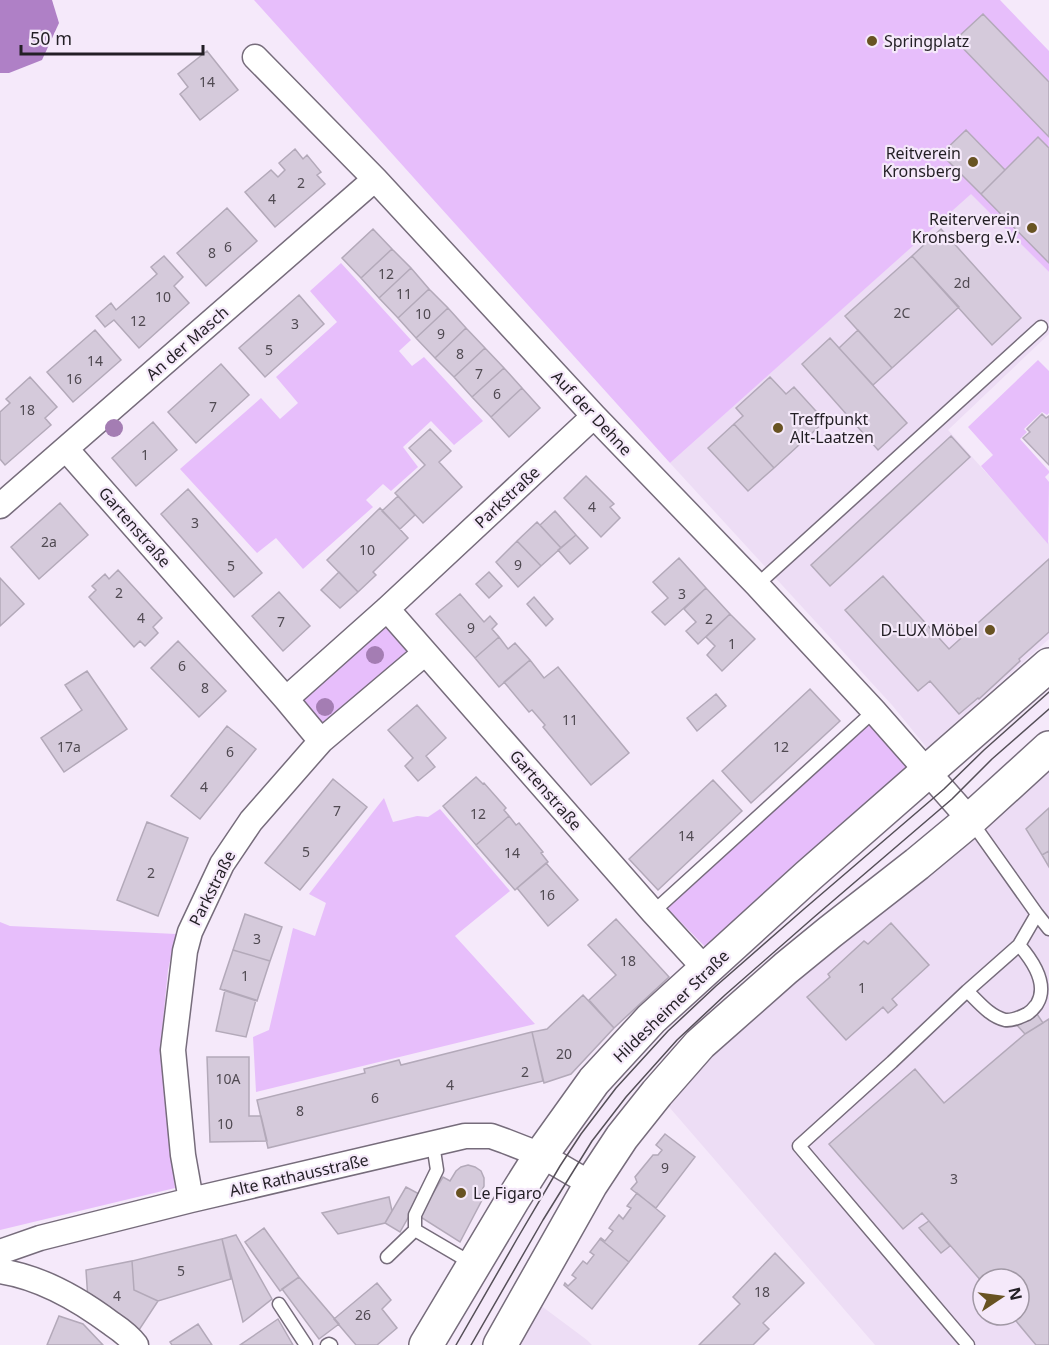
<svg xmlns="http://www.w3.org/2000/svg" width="1049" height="1345" font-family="'Noto Sans',sans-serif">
	<rect width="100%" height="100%" fill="#f5e9fa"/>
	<path fill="#edddf5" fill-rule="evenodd" d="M971,193L1049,272V334L948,430L1049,543V639L927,748L892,705L670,463Z
		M1049,748V1345H875L657,1093ZM983,1279H1019V1315H983Z
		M528,1296L587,1340L592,1345H500Z"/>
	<path fill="#e7befb" d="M254,0H1000L1049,51V272L971,194L670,463Z
		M341,263L411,340L399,351L412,366L424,357L483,421L454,445L431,421L403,447L418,467L391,491L383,484L366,500L373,507L303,569L276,538L257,553L180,469L261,398L280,419L298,403L276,377L337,322L310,291Z
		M1038,360L1049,371V413L1047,415L1042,412L1024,429L1027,432L1020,439L1049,471V473L1045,477L1049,482L1048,544L981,466L993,455L968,427Z
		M387,620L415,651L323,729L299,701Z
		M873,718L919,770L713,955L665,906Z
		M384,798L393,822L417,816L428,817L440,809L510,891L455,936L535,1024L256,1092L253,1037L269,1030L293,928L315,936L326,903L309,894Z
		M0,922L10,926L176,934L168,970L160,1051L175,1188L0,1230Z"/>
	<path fill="#af80c6" d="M0,0H52L59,23L42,60L9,73H0Z"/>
	<path fill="#d5cadb" stroke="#b3a9b9" stroke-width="1.5" d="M983,14L1049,82V137L955,40Z
		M207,51L238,90L200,120L180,94L188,87L178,74Z
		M966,130L1005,170L981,194L941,154Z
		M1038,137L1049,148V263L981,194Z
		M295,149L303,159L307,155L321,172L317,175L325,184L275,227L245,192L271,170L278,177L285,170L279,163Z
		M227,208L257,241L206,286L177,253Z
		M373,229L392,249L361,278L342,258Z
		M941,229L1021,318L992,345L912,256Z
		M392,249L411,268L379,298L361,278Z
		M164,256L183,277L174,286L189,303L139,348L114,320L105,327L96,316L111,303L116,310L157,274L151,267Z
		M912,256L959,307L892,368L845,316Z
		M411,268L429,289L398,318L379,298Z
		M429,289L448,308L416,338L398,318Z
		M299,295L324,324L265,377L239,348Z
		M448,308L466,328L435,358L416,338Z
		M466,328L485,348L454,377L435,358Z
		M95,330L121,360L73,402L47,372Z
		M858,330L892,368L873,385L839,348Z
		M830,338L907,423L878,450L802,364Z
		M485,348L504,368L472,397L454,377Z
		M221,364L249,395L196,443L168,412Z
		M504,368L522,388L491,417L472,397Z
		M30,377L57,407L45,418L51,425L5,465L0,459V412L10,403L6,399Z
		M770,377L786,394L794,387L825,421L774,468L734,424L743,416L736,408Z
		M522,388L540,408L509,437L491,417Z
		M1042,414L1046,418L1049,416V465L1023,438L1030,432L1027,429Z
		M153,422L177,450L136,486L112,458Z
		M734,424L774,468L748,491L708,448Z
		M430,429L451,451L439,462L462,487L423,523L395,493L425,465L409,448Z
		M951,436L970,457L830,586L811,565Z
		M586,476L614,504L610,507L620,518L601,537L564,498Z
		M188,489L262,573L234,597L161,514Z
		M398,496L415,515L400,529L382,511Z
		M60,503L88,535L39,579L11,547Z
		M380,508L408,538L373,572L376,575L358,592L327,560Z
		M555,511L576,535L561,548L540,525Z
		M537,522L561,548L541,566L517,541Z
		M576,535L588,548L570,564L558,550Z
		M517,541L541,566L518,587L496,562Z
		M679,558L706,588L665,625L652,612L668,598L653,582Z
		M1049,559V632L1019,659L1020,661L979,699L978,698L959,714L930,681L918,691L845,610L883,576L949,649Z
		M118,570L162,618L153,627L158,633L145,646L140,641L134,647L89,597L96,590L92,586L105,574L109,579Z
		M339,572L358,592L340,608L321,590Z
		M489,572L502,586L489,598L476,584Z
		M0,578L24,604L0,626Z
		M706,588L730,614L698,644L686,631L696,622L684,609Z
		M279,592L310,626L283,651L252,616Z
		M460,594L484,622L490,616L497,624L492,629L499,637L475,658L436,614Z
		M534,597L553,619L546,626L527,604Z
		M730,614L755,639L722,671L707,655L715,646L706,637Z
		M499,637L508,649L515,643L530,660L499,687L475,658Z
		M178,641L226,691L199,717L151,668Z
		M530,660L544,678L558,667L629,753L591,785L543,727L545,725L532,710L529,712L504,682Z
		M87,671L127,729L64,772L41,738L82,710L65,685Z
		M810,689L840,721L751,803L722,771Z
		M716,694L726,706L697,731L687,718Z
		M417,705L446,738L426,756L435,767L418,781L405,766L413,758L388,730Z
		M227,726L256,749L200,819L171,796Z
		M476,777L483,784L484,783L506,808L504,810L509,816L476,845L443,806Z
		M333,779L367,807L300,890L265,863Z
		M713,780L742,811L658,890L629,859Z
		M1049,808V851L1042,855L1026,829Z
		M509,816L516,825L519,823L543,852L541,853L548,862L515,890L476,845Z
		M147,822L188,838L158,916L117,900Z
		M1049,851V867L1042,855Z
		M546,863L578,900L548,926L517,888Z
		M245,914L282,927L270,961L233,950Z
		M616,919L669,977L614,1028L589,1000L616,975L588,945Z
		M891,923L929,965L892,999L897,1005L888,1013L883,1007L846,1040L807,997L830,977L828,974L864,941L868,944Z
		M233,950L270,961L257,1001L220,989Z
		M225,990L256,1000L246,1037L216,1031Z
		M583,995L614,1028L571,1074L544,1083L532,1032L547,1029Z
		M1033,1008L1043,1023L1025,1034L1014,1022Z
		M1049,1019V1345H1036L1011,1315H1019V1279H983V1283L922,1213L903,1229L829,1144L915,1069L944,1103L1025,1034Z
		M532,1032L543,1081L268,1148L257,1100L365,1073L364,1069L399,1060L401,1065Z
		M207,1057H249V1116H261L267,1141L210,1142Z
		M665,1134L695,1157L656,1208L631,1189L637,1182L635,1177L653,1155H658L662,1150L656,1145Z
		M468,1165L475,1167L481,1171L484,1178V1186L478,1198L482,1200L460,1242L419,1216L443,1177L450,1181L456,1171L461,1167Z
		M406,1187L421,1195L400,1232L385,1223Z
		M637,1193L665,1216L629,1262L600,1239L601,1238L605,1241L613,1231L609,1228L619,1215L623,1219L631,1208L627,1206Z
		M389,1197L392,1211L385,1223L338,1234L322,1213Z
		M929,1221L950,1246L941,1253L919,1228Z
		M264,1228L299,1277L280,1291L245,1242Z
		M236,1235L272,1299L243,1322L222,1239Z
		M222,1239L231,1279L158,1301L134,1290L132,1261Z
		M600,1239L629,1262L592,1309L564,1285L565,1283L568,1286L576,1278L572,1275L583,1261L587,1264L594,1255L590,1252Z
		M775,1253L804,1283L763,1323L769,1329L753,1345H699L740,1304L733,1297Z
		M132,1261L134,1290L158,1301L137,1333L88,1300L86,1270Z
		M299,1277L339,1324L319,1339L282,1289Z
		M377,1283L391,1300L382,1309L397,1328L377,1345H356L334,1319Z
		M59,1316L83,1324L103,1345H47Z
		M278,1319L293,1345H240Z
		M198,1324L212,1345H172L170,1342Z"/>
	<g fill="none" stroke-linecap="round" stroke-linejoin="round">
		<defs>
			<path id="lane" d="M757,585L1041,327
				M653,912L874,711
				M1037,914L1049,929
				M967,991C978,1001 989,1016 1005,1020C1013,1021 1020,1017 1027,1014C1032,1011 1034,1008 1037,1004C1049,984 1032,960 1019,945
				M415,1230V1215L437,1170L433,1144
				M387,1257L415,1230L473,1264
				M279,1304L306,1345
				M327,1345L329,1344L331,1345
				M968,1345L799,1146L892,1062L967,991L1019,945L1037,914L971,821"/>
			<path id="street" d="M255,57L375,179L594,416L757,585L874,711L970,820
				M66,449L286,699L321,741
				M0,506L375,179
				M387,609L653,912L706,970
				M286,699L387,609L594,416
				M191,1200L183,1155L173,1050L185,951L190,932L222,864L251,821L321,741L425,653
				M0,1252L40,1238L191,1200L465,1136H491L505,1141L541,1155L591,1184
				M0,1271C40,1277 80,1300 112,1324C121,1330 129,1336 136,1345"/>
			<path id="secondary" d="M426,1345L512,1201L541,1155L594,1081L651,1019L808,876L1049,665
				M500,1345L591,1184L622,1137L657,1093L700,1044L786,968L830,932L917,864L970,820L1049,748"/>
		</defs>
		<use href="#lane" stroke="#766c7b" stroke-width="15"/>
		<use href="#street" stroke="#766c7b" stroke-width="27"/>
		<use href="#secondary" stroke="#766c7b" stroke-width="36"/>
		<use href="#lane" stroke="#fff" stroke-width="12"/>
		<use href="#street" stroke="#fff" stroke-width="24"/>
		<use href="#secondary" stroke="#fff" stroke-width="33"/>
		<path stroke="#554f58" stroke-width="1.5" d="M456,1345L517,1239L560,1166L581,1134L616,1088L668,1031L716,986L804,909L944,789L984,750L1049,692
			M471,1345L543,1220L592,1141L626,1097L677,1040L725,995L813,918L952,799L992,759L1049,709"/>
	</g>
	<g fill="#a47db3">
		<circle cx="114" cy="428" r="9"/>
		<circle cx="375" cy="655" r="9"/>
		<circle cx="325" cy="707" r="9"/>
	</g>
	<g fill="#685322" stroke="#f5e9fa" stroke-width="2">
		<circle cx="872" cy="41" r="6"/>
		<circle cx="973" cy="162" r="6"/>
		<circle cx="1032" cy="228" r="6"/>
		<circle cx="778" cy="428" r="6"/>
		<circle cx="990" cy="630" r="6"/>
		<circle cx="461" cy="1193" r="6"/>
	</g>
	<g text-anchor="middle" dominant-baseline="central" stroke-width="4.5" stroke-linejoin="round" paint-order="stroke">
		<g font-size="14" fill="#504a52">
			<text x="207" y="81">14</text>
			<text x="301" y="182">2</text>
			<text x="272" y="198">4</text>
			<text x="228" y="246">6</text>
			<text x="212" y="252">8</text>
			<text x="386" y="273">12</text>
			<text x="962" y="282">2d</text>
			<text x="404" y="293">11</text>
			<text x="163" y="296">10</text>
			<text x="902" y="312">2C</text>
			<text x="423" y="313">10</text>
			<text x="138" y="320">12</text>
			<text x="295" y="323">3</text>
			<text x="441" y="333">9</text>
			<text x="269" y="349">5</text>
			<text x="460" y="353">8</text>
			<text x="95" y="360">14</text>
			<text x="479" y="373">7</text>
			<text x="74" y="378">16</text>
			<text x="497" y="393">6</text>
			<text x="213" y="406">7</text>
			<text x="27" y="409">18</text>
			<text x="145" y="454">1</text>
			<text x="592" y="506">4</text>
			<text x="195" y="522">3</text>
			<text x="49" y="541">2a</text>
			<text x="367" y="549">10</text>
			<text x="518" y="564">9</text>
			<text x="231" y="565">5</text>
			<text x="119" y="592">2</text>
			<text x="682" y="593">3</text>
			<text x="141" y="617">4</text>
			<text x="709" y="618">2</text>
			<text x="281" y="621">7</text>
			<text x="471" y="627">9</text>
			<text x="732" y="643">1</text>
			<text x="182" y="665">6</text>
			<text x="205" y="687">8</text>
			<text x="570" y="719">11</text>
			<text x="69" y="746">17a</text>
			<text x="781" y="746">12</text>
			<text x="230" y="751">6</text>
			<text x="204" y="786">4</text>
			<text x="337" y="810">7</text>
			<text x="478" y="813">12</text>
			<text x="686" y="835">14</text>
			<text x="306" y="851">5</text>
			<text x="512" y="852">14</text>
			<text x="151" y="872">2</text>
			<text x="547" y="894">16</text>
			<text x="257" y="938">3</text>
			<text x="628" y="960">18</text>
			<text x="245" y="975">1</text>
			<text x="862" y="987">1</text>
			<text x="564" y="1053">20</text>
			<text x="525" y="1071">2</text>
			<text x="228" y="1078">10A</text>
			<text x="450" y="1084">4</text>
			<text x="375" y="1097">6</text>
			<text x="300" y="1110">8</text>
			<text x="225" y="1123">10</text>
			<text x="665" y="1167">9</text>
			<text x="954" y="1178">3</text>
			<text x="181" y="1270">5</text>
			<text x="762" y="1291">18</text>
			<text x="117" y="1295">4</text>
			<text x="363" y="1314">26</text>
		</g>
		<g font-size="16" fill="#231f25" stroke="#f5e9fa" text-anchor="start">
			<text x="884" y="41">Springplatz</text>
			<text x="961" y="153" text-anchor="end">Reitverein<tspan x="961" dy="18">Kronsberg</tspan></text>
			<text x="1020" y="219" text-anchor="end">Reiterverein<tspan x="1020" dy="18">Kronsberg e.V.</tspan></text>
			<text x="790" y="419">Treffpunkt<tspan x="790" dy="18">Alt-Laatzen</tspan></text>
			<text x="978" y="630" text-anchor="end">D-LUX Möbel</text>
			<text x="473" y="1193">Le Figaro</text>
		</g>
		<g font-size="16" fill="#231f25" stroke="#f5e9fa">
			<text transform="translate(187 343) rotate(-41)">An der Masch</text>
			<text transform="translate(592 413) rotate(47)">Auf der Dehne</text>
			<text transform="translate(507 497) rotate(-43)">Parkstraße</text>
			<text transform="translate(135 527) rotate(49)">Gartenstraße</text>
			<text transform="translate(546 790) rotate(49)">Gartenstraße</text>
			<text transform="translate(212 888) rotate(-63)">Parkstraße</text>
			<text transform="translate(671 1006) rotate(-44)">Hildesheimer Straße</text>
			<text transform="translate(299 1175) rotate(-13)">Alte Rathausstraße</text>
		</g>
	</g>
	<g transform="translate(1001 1297) rotate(77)"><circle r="28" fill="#f5e9fa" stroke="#a198a5" stroke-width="1.5"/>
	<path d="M0-4.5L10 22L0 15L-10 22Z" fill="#685322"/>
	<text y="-9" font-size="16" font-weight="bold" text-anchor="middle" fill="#231f25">N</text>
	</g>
	<path d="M21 45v9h182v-9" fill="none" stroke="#231f25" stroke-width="3"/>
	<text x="30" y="45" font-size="18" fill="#231f25" stroke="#f5e9fa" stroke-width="4.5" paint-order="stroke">50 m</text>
</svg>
